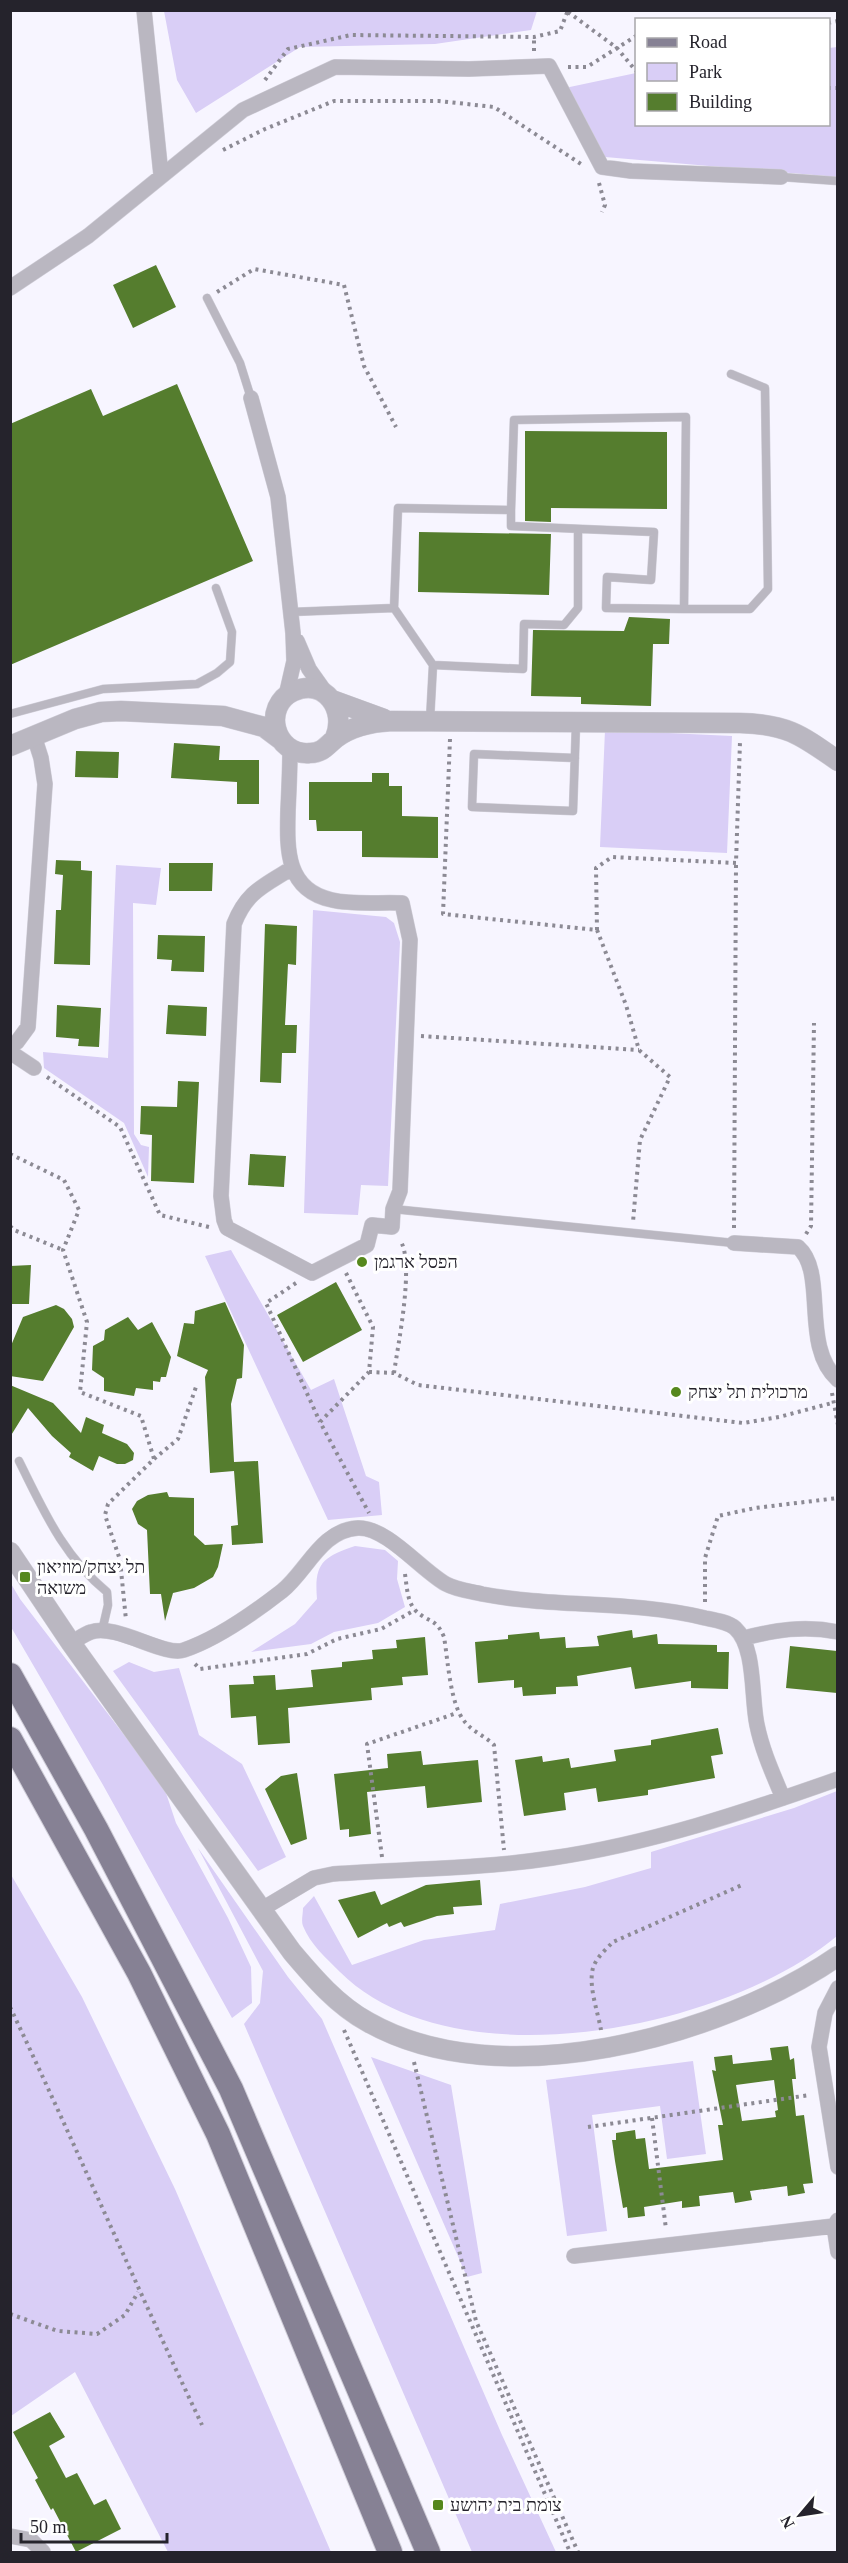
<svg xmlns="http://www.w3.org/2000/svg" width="848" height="2563" font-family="'Times New Roman',Heebo,serif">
	<rect width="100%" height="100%" fill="#f7f5ff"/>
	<path fill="#d9cef6" d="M164,11V10L537,11L531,30L435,44L300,47L196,113L177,80Z
		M837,47V177L605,157L565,88L636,73V124H828L829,48Z
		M605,730L732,736L727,853L600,847Z
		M116,865L161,868L156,905L133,903L134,1134L141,1145L149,1147L148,1177L124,1123L44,1068L43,1052L108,1058Z
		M313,910L386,917L394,923L400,942L388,1186L361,1185L358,1215L304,1213Z
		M231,1250L311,1390L334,1379L366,1476L379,1482L382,1515L328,1520L205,1256Z
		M355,1546L385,1550L398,1561L397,1579L405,1607L378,1623L334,1632L311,1644L251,1652L295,1624L317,1599C314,1564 322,1557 355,1546Z
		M10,1582L20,1599L164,1787L176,1823L228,1918L251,1967L252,2003L232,2018L103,1785L11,1627Z
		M129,1662L154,1672L179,1668L199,1735L242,1764L286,1857L258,1871L113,1671Z
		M837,1791V1936C726,2029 454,2085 340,1972C327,1959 310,1944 303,1926C301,1921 303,1914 303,1908L314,1896L352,1965L424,1940L495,1930L500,1904L585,1887L651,1868V1852L794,1808Z
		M198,1848L288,1977L322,2019L502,2435L556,2552H472L244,2024L260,2003L263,1971Z
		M10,1873L82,1997L175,2189L331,2552H168L75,2372L11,2416Z
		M371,2057L451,2085L482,2273L467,2277Z
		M693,2061L706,2154L667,2159L660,2106L592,2115L607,2231L567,2236L546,2080Z"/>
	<path fill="#557d2e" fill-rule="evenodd" d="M156,265L176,307L133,328L113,285Z
		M177,384L253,561L10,665V424L91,389L103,416Z
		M525,431L667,432V509L551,508V522L525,521Z
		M419,532L551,534L549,595L418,592Z
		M629,617L670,619L669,644H653L651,706L581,704V697L531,696L533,630L624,631Z
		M174,743L220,746L219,760H259V804H237V782L171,778Z
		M76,751L119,752L118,778L75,777Z
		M372,773H389V786H402V816L438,817V858L362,857V831H317L316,820H309V782H372Z
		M56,860L81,861V870L92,871L90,965L54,964L56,910H61L63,875L55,874Z
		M169,863H213L212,891H169Z
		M265,924L297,926L296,965L288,964L285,1025H297L296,1053H282L281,1083L260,1082Z
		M158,935L205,936L204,972L171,971L172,960L157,959Z
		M57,1005L101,1008L99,1047L78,1046L79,1039L56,1037Z
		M168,1005L207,1007L206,1036L166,1034Z
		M178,1081L199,1082L194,1183L151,1181L152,1135L140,1134L141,1106L177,1107Z
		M250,1154L286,1156L284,1187L248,1185Z
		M31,1265L29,1304H10V1266Z
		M336,1282L362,1330L303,1362L277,1315Z
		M225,1302L244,1345L242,1378L237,1379L231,1404L234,1462L258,1461L263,1543L232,1545L231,1526L238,1525L234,1471L210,1473L205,1377L208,1370L177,1356L184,1323L194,1324L195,1311Z
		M56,1305L64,1309L72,1319L74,1327L43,1381L10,1376V1348L23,1317Z
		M128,1317L138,1330L152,1322L171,1357L166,1377H161L160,1382L153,1381V1390L136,1388L134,1396L104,1391V1378L92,1370L93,1346L104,1340L105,1330Z
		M10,1385L53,1403L81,1433L86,1417L104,1425L102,1433L127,1444L134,1453L133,1460L125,1464H117L99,1456L93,1471L69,1457L71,1453L52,1436L28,1408L10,1437Z
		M167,1492L169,1497L194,1498V1535L205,1545L223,1544L218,1567L213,1577L194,1588L173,1593L165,1621L161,1594H150L147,1530L138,1524L132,1509L137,1501L148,1495Z
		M632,1630L633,1638L657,1634L658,1644L717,1645V1652H729L728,1689L691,1688V1681L635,1689L631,1667L577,1676L578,1686L556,1687V1694L523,1696L522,1687L514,1688V1680L478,1683L475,1642L508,1639V1635L539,1632L540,1639L565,1637L566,1648L599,1646L597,1636Z
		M425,1637L428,1675L402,1677L403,1685L371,1688L372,1700L288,1708L290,1743L258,1745L256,1716L231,1718L229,1685L254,1684L253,1676L275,1675L276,1690L313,1687L311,1670L342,1667V1662L373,1659L372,1650L397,1648L396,1640Z
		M790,1646L837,1651V1693L786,1688Z
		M718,1728L723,1754L711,1756L715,1778L648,1790V1795L598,1802L596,1788L564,1793L566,1810L524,1816L515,1760L542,1756L543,1762L569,1758L571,1768L616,1761L614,1750L651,1745V1740Z
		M421,1751L423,1765L478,1760L482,1802L427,1808L425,1786L367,1792L371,1834L349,1837V1829L340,1830L334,1774L388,1768L387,1754Z
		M297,1773L307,1839L291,1845L265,1789L281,1776Z
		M480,1880L482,1905L453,1907L454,1914L437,1916L404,1927L401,1922L389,1927L387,1923L358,1938L338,1900L375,1891L381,1905L426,1885Z
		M788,2046L790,2060L794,2058L796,2079H792L796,2116L804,2115L813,2183L803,2184L805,2193L788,2196L787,2186L750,2191L752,2200L735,2203L733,2192L699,2196L700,2206L682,2208V2201L644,2207L645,2216L628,2218L627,2207L623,2208L615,2161L612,2140H616V2133L635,2130L636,2139L645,2138L649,2169L723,2160L718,2125H723L712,2070L716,2071L714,2057L732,2055L733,2064L772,2060L770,2048ZM774,2080L778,2110L775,2111L776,2117L742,2121L736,2085Z
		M50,2412L65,2437L49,2446L66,2478L77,2473L94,2505L106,2499L121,2529L76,2552L53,2508L51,2510L35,2480L38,2478L13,2432Z"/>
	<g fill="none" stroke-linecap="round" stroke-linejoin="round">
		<defs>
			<path id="service" d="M781,177L838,181
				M207,298L240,363L251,398
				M394,608L433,665
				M684,609H750L768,589L765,388L731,374
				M291,612L394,608L398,508L511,510L514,420L686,417L684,609L606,608L607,577L651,580L654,532L511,526V510
				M10,714L103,689L197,684L217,673L230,662L232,632L216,588
				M430,720L433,665L523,669L524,624L564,625L578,608V529
				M575,758L474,754L472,807L573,811L576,724
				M393,1209L734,1243
				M19,1461C44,1511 63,1556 107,1592L108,1605L102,1631"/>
			<path id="minor" d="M144,10L161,175
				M10,288L88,236L243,110L335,67L469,69L549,66L602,167L631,171L781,177
				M251,398L278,497L293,633L294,661L286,696
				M297,641L309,669L326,693
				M290,749C290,769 289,789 288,810C287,848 285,890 332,900C353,905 379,902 402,903L410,940L400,1191L393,1209L392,1227L372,1225L367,1245L312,1273L227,1228L224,1220L221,1196L234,924C247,891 264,886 292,868
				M10,1046L17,1042L28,1027L45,784L41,758L34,736
				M10,1052L34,1068
				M734,1243L798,1247C828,1273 800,1346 838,1380
				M744,1638C776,1630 804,1625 838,1632
				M71,1643C77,1640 84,1634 91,1632C116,1623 164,1657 184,1650C217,1639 255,1612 282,1591C307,1571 321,1530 358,1528C387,1527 422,1571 446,1584C457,1590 470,1591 482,1594C555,1608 632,1600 705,1618C715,1620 728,1622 735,1628C756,1647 751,1698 757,1725C762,1750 773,1774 783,1798
				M262,1909L314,1878L333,1874C405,1869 480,1869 552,1858C649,1844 745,1812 838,1779
				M838,1988L825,2013L819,2047L838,2167
				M838,2220L834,2226L838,2252
				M574,2256L834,2226
				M10,2536L31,2540L43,2552"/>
			<path id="tertiary" d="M332,700L384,719
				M335,738C347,710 325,678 294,691C261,706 274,756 310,753C323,753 327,745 336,738C352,726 374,722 392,721L740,723C787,724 801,735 838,761
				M10,746L75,719L101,712L121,711L223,716L264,727L280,739
				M10,1552L71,1643L292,1952C314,1978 337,2005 368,2022C500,2097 720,2037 838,1956"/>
			<path id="primary" d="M10,1675L96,1829L231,2089L428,2552
				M10,1739L139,1973L218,2134L390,2552"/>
		</defs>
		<use href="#service" stroke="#d1cfd9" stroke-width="9"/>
		<use href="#minor" stroke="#d1cfd9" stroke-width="16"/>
		<use href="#tertiary" stroke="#d1cfd9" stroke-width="21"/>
		<use href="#primary" stroke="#d1cfd9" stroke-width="26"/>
		<path stroke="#8c8a94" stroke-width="4" stroke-dasharray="3 4.5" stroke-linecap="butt" d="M568,12L617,48L636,71
			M828,23L838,21
			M534,51V37
			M568,67H587L636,36
			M265,80L288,49L351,35L534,37L560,31L568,10
			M828,88H838
			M223,150L265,129L334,101H439L494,107L581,164
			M599,183L605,205L602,212
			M217,292L254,269L344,285L364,366L396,427
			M450,739L443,914L597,930L596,868L612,857L736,863L740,742
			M597,930L626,1005L639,1050L670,1077L640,1140L633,1222
			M421,1036L639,1050
			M47,1077L120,1127L160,1215L209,1227
			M10,1127V1131
			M10,1154L64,1180L79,1210L63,1250L87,1322L80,1392L141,1416L154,1459L108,1504L105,1515L120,1560L126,1620
			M10,1226L14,1230L63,1250
			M734,1228L736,863
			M806,1234L811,1226L814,1023
			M346,1273L373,1327L369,1372L320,1422L369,1513
			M296,1283L266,1303L320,1422
			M369,1372L394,1373L418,1385L743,1423L779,1417L832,1403
			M394,1373C398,1344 415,1262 400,1240
			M832,1393L838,1425
			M154,1459L178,1439L197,1384
			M405,1574C407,1587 407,1602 416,1611C429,1623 436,1618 444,1637C448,1660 450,1705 465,1722C473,1732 485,1736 494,1745L504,1850
			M705,1602V1558L718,1516L755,1508L838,1498
			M195,1664L200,1669L307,1654L337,1639L381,1629L415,1610
			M382,1857L367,1744L457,1713
			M10,2007C76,2146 136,2286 202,2425
			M344,2030L570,2552
			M601,2030C598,2012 588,1986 593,1968C596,1958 606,1949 613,1942L742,1885
			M414,2062L476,2321L578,2552
			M652,2118L666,2229
			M588,2127L810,2095
			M10,2314L58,2331L97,2334L125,2315L138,2292"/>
		<use href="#service" stroke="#bab7c1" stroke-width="8"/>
		<use href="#minor" stroke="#bab7c1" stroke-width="15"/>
		<use href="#tertiary" stroke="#bab7c1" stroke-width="20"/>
		<use href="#primary" stroke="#868194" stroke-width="24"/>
	</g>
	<g fill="#56881d" stroke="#fff" stroke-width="2">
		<circle cx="362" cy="1262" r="6"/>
		<circle cx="676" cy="1392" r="6"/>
		<rect x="19" y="1571" width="12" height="12" rx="3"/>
		<rect x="432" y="2499" width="12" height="12" rx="3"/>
	</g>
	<g text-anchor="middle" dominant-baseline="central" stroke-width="6" stroke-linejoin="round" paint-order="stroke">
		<g font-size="18" fill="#25232c" stroke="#fff" text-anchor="start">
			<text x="374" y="1262">הפסל ארגמן</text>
			<text x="688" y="1392">מרכולית תל יצחק</text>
			<text x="37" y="1567">תל יצחק/מוזיאון<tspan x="37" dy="21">משואה</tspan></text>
			<text x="450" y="2505">צומת בית יהושע</text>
		</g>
	</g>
	<rect width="848" height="2563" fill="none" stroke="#25232c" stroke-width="24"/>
	<rect x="635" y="18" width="195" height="108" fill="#ffffff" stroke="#a8a7ab" stroke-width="1.5"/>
	<rect x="647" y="38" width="30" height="9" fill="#868194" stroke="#a8a7ab" stroke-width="1.5"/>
	<text x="689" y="48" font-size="18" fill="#25232c">Road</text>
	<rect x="647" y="63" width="30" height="18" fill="#d9cef6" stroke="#a8a7ab" stroke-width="1.5"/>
	<text x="689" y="78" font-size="18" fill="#25232c">Park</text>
	<rect x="647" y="93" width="30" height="18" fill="#557d2e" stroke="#a8a7ab" stroke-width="1.5"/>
	<text x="689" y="108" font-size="18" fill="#25232c">Building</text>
	<g transform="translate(800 2515) rotate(241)" stroke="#ffffff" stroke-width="4.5" paint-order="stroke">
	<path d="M0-4.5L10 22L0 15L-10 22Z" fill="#25232c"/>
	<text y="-9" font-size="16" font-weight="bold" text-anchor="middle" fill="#25232c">N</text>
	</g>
	<path d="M21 2533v9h146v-9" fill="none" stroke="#25232c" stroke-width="3"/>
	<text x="30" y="2533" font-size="18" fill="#25232c" stroke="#ffffff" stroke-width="4.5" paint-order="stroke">50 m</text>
</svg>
